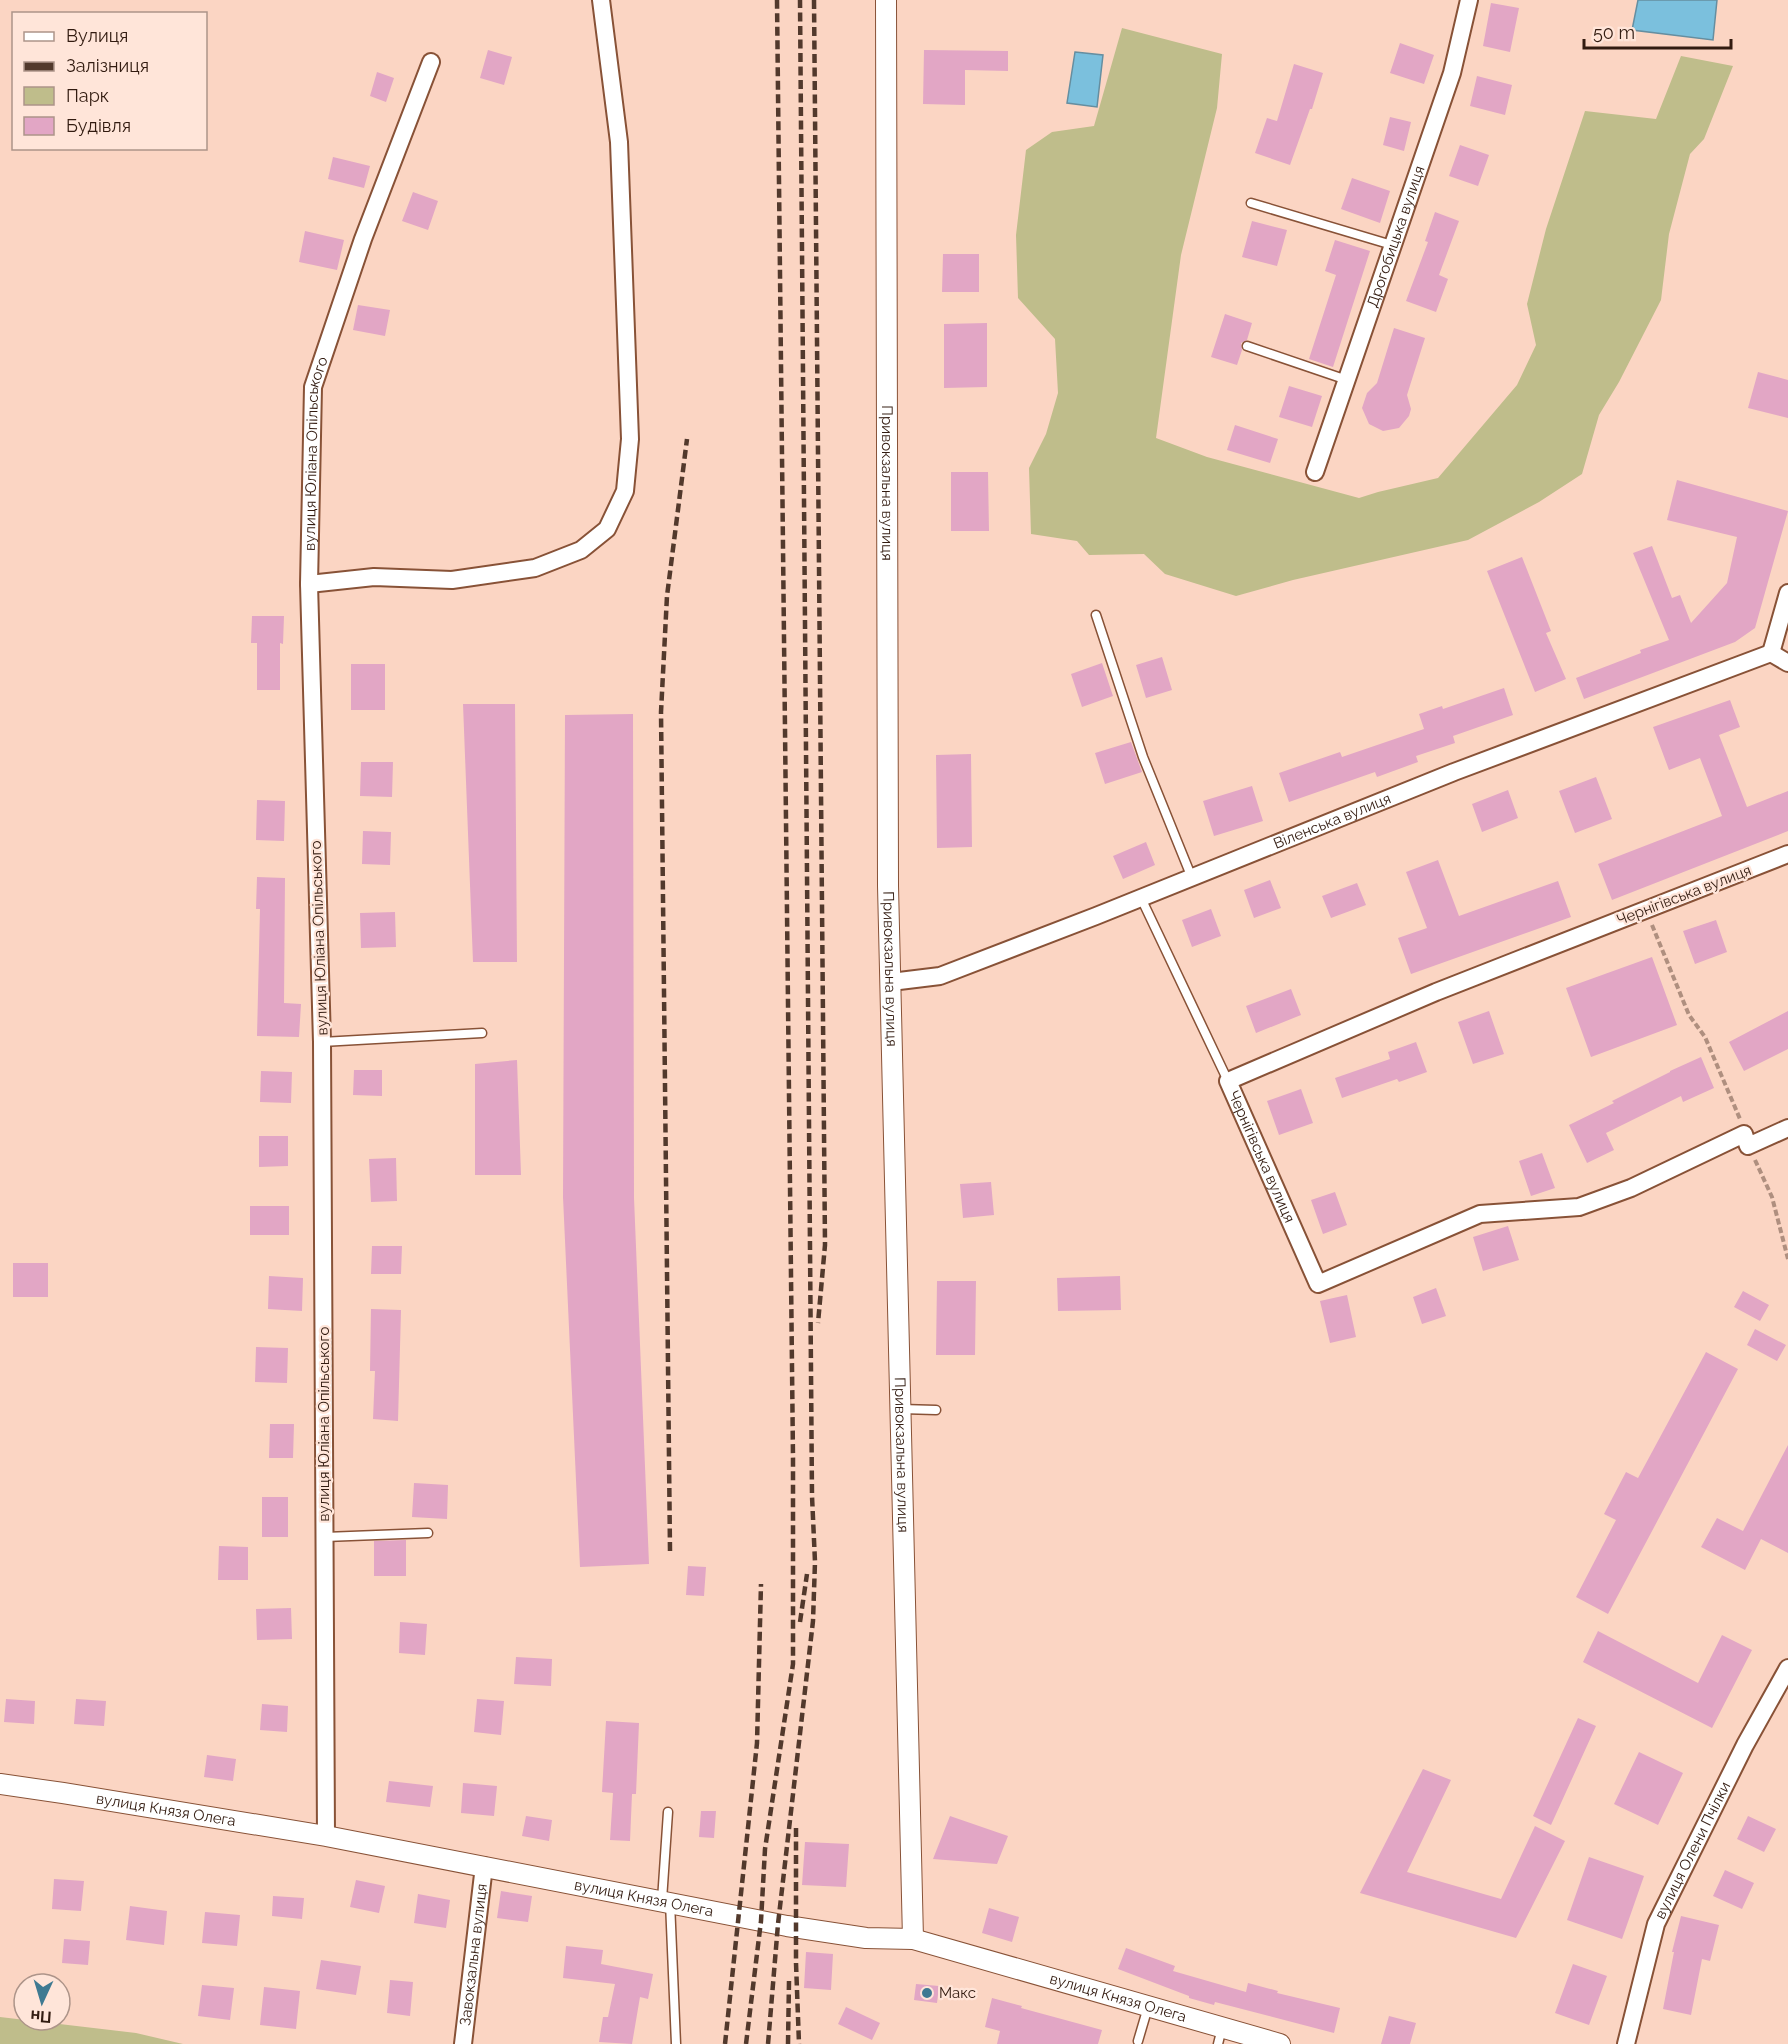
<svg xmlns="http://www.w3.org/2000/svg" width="1788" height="2044" font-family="Raleway,sans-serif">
	<rect width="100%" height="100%" fill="#fbd5c3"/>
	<path fill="#bfbd8b" d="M1122,28L1222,54L1217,108L1181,255L1156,438L1207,457L1359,498L1378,492L1438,478L1517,385L1536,345L1527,304L1546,229L1585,111L1656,119L1681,56L1733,66L1704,139L1690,154L1669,234L1661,300L1619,382L1599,415L1582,474L1539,502L1468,540L1293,580L1236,596L1165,574L1144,554L1089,555L1077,541L1031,534L1029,468L1046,434L1058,393L1055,339L1018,298L1016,235L1026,150L1052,132L1094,126Z
		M0,2017L136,2033L183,2044H0Z"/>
	<path fill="#7bc0dd" stroke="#658ea0" stroke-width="1.5" d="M1638,0H1717L1713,40L1632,30Z
		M1075,52L1103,55L1097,107L1067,103Z"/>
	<path fill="#e2a6c5" d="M1491,3L1519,8L1510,52L1483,46Z
		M1400,43L1434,55L1424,84L1390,73Z
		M488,50L512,57L504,85L480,78Z
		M924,50L1008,51V71L965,70V105L923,104Z
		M1294,64L1323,73L1312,109H1310L1290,165L1255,153L1267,118L1277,121Z
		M377,72L394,78L386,102L370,96Z
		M1477,76L1512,85L1505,115L1470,106Z
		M1390,117L1411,122L1404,151L1383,145Z
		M1460,145L1489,155L1478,186L1449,176Z
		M333,157L370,166L364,188L328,179Z
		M1352,178L1390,191L1380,223L1341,209Z
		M413,192L438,201L428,230L402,221Z
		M1435,212L1459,221L1439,275L1448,279L1436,312L1406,301L1428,242L1425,241Z
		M1252,221L1287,230L1277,266L1242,257Z
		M305,231L344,240L337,270L299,262Z
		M1335,240L1370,251L1333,367L1309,359L1336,275L1325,271Z
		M943,254H979V292H942Z
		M358,305L390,310L385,336L353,330Z
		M1225,314L1252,323L1247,340L1241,343L1242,350L1237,365L1211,357Z
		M987,323V387L944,388V324Z
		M1394,328L1425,338L1407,395L1411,409L1409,416L1399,428L1383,431L1369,424L1362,408L1367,393L1377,383Z
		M1758,372L1788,380V418L1748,408Z
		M1289,386L1322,396L1312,427L1279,417Z
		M1235,425L1278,439L1270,463L1227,450Z
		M951,472H988L989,531H951Z
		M1677,480L1788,511L1755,628L1735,642L1584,699L1576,678L1641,653L1640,650L1669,640L1633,553L1652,546L1672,598L1680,595L1691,623L1727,583L1737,537L1667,520Z
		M1522,557L1551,631L1546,633L1566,679L1535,692L1487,571Z
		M252,616H284L283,644L280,643V690H257V643H251Z
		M1162,657L1172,690L1146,698L1136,665Z
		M1102,663L1113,696L1082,707L1071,674Z
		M351,664H385V710H351Z
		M1504,688L1513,715L1453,736L1455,743L1416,756L1418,762L1377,777L1375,772L1289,802L1279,773L1340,752L1342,757L1424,729L1419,714L1442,706L1443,709Z
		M1730,700L1740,727L1719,735L1747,807L1788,791V831L1612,900L1598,864L1722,816L1700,758L1669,770L1653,727Z
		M463,704H515L517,962H473Z
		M633,714L634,1198L649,1564L580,1567L563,1197L565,715Z
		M1131,742L1142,772L1105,784L1095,753Z
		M971,754L972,847L937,848L936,755Z
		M361,762H393L392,797L360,796Z
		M1596,777L1612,819L1575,833L1559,791Z
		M1252,786L1263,821L1214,836L1203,801Z
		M1508,790L1518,818L1482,832L1472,804Z
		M257,800L285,801L284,841L256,840Z
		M363,831L391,832L390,865L362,864Z
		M1146,842L1155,865L1123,879L1113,856Z
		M1438,860L1459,916L1558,881L1571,917L1411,974L1398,938L1427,928L1406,872Z
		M257,877L285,878L284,1003L301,1004L299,1037L257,1036L260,909H256Z
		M1270,880L1281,908L1254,918L1244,890Z
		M1357,883L1366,905L1331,918L1322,896Z
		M1211,909L1221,936L1192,947L1182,920Z
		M395,912L396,947L361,948L360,913Z
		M1716,920L1727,952L1695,964L1683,931Z
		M1652,957L1677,1025L1591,1057L1566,988Z
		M1291,989L1301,1015L1256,1033L1246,1006Z
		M1489,1011L1504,1054L1473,1064L1458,1022Z
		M1788,1011V1049L1744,1071L1729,1042Z
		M1416,1042L1427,1072L1399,1082L1397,1079L1342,1098L1335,1078L1390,1059L1388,1052Z
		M1701,1057L1714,1088L1683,1102L1681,1096L1606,1133L1614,1150L1587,1163L1569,1125L1614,1103L1612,1101L1670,1072V1071Z
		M517,1060L521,1175H475V1064Z
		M354,1070H382V1096L353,1095Z
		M261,1071L292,1072L291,1103L260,1102Z
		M1301,1089L1313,1123L1279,1135L1267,1101Z
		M259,1136H288V1166L259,1167Z
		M1542,1153L1555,1188L1531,1196L1519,1161Z
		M396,1158L397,1201L371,1202L369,1159Z
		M991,1182L994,1215L963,1218L960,1184Z
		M1335,1192L1347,1225L1323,1234L1311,1200Z
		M250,1206H289V1235H250Z
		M1508,1226L1519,1260L1483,1271L1473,1237Z
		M372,1246H402L401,1274H371Z
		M13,1263H48V1297H13Z
		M269,1276L303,1278L302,1311L268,1309Z
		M1120,1276L1121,1310L1058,1311L1057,1278Z
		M937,1281H976L975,1355H936Z
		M1436,1288L1446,1316L1422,1324L1413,1297Z
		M1743,1291L1769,1305L1760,1321L1734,1307Z
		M1347,1295L1356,1337L1330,1343L1320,1301Z
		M371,1309L401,1310L398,1421L373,1419L375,1371H370Z
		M1755,1329L1786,1345L1777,1361L1747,1345Z
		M256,1347L288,1348L287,1383L255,1382Z
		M1706,1352L1738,1369L1608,1614L1576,1597L1616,1520L1604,1514L1626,1472L1638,1478Z
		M270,1424H294L293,1458H269Z
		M1788,1445V1553L1761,1539L1745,1570L1701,1547L1717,1518L1743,1531Z
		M414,1483L448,1485L447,1519L412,1517Z
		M262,1497H288V1537H262Z
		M406,1540V1576H374V1541Z
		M219,1546L248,1547V1580H218Z
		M688,1566L706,1567L704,1596L686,1595Z
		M291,1608L292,1639L257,1640L256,1609Z
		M400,1622L427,1624L425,1655L399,1653Z
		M1598,1631L1698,1683L1722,1635L1752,1650L1712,1728L1583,1662Z
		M516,1657L552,1659L551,1686L514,1684Z
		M6,1699L35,1701L34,1724L4,1722Z
		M76,1699L106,1701L104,1726L74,1724Z
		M477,1699L504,1701L501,1735L474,1732Z
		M262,1704L288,1706L287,1732L260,1730Z
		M1578,1718L1596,1726L1551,1825L1533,1816Z
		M606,1721L639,1723L636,1794H632L630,1841L610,1840L613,1793L602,1792Z
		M1639,1752L1683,1773L1658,1825L1614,1804Z
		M207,1755L236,1759L233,1781L204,1777Z
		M1423,1769L1451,1780L1407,1872L1501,1899L1535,1826L1565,1841L1516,1938L1360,1893Z
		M389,1781L433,1786L430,1807L386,1802Z
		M463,1783L497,1786L494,1816L461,1813Z
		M701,1811H716L714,1838L699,1837Z
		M526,1816L552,1820L549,1841L522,1836Z
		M950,1816L1008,1836L997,1864L933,1859Z
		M1748,1816L1776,1829L1764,1852L1737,1839Z
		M805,1842L849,1844L846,1887L802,1885Z
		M1589,1857L1644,1876L1622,1939L1567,1920Z
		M1725,1870L1754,1883L1742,1909L1713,1896Z
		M54,1879L84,1881L81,1911L52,1909Z
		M356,1880L385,1886L379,1913L350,1907Z
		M501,1891L532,1896L528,1922L497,1918Z
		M418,1894L450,1900L446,1928L414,1923Z
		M273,1896L304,1898L302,1919L272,1916Z
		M130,1906L167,1911L164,1945L126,1940Z
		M989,1908L1019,1917L1012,1942L982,1933Z
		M205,1912L240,1915L237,1946L202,1943Z
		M1681,1916L1719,1925L1710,1961L1702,1959L1691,2015L1663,2009L1674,1952H1672Z
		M64,1939L90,1941L88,1965L62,1963Z
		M566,1946L603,1950L601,1964L653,1974L648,1999L640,1997L632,2044L599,2042L603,2017H608L615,1984L563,1978Z
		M1126,1948L1175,1966L1173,1971L1246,1992L1248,1983L1278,1991L1277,1993L1340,2008L1334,2033L1215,2002L1214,2005L1189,1998V1996L1118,1969Z
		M806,1952L833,1954L831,1990L804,1988Z
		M321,1960L361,1966L356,1995L316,1989Z
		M1573,1964L1607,1976L1589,2025L1555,2013Z
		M390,1980L413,1982L410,2016L387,2013Z
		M916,1984L939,1986L937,2003L914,2000Z
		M202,1985L234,1988L230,2020L198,2016Z
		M264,1987L300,1991L296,2029L260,2025Z
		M992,1998L1022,2006L1021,2008L1102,2030L1098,2044H997L1000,2031L985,2027Z
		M846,2007L880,2023L872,2040L838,2024Z
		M1389,2016L1416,2023L1410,2044H1381Z"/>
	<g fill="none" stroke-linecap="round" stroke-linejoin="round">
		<defs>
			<path id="service" d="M1251,203L1392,245
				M1247,346L1347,380
				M1096,615L1143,757L1192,878
				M1141,898L1228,1081
				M322,1042L482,1033
				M901,1409L936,1410
				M325,1537L428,1533
				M662,1900L668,1812
				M670,1902L676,2044
				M1138,2041L1148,2007
				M1218,2044L1222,2028"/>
			<g id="minor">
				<path id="s1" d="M1315,472L1452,73L1469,0"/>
				<path d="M309,584L374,577L452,580L535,568L581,550L607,529L625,491L630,439L619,142L601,0"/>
				<path d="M1771,653L1788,593"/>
				<path d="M1771,653L1788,663"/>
				<path id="s2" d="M1788,854L1436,992L1228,1081L1318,1284L1480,1214L1579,1207L1631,1188L1744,1134L1748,1146L1788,1128"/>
				<path id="s3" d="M891,982L940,976L1096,916L1454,772L1771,653"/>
				<path id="s4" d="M326,1836L322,1042L309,584L313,387L363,239L431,62"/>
				<path id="s5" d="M463,2044L484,1866"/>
				<path id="s6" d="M1626,2044L1656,1924L1745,1745L1788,1668"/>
			</g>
			<g id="tertiary">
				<path id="s7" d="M886,0L888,886L913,1939"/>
				<path id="s8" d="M0,1784L63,1793L326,1836L787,1926L866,1938L913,1939L1280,2044"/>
			</g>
		</defs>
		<use href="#service" stroke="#885237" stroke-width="11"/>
		<use href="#minor" stroke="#885237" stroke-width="20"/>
		<use href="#tertiary" stroke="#885237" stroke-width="22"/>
		<path stroke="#af8f7f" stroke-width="4" stroke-dasharray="6 3" stroke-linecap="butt" d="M1652,925L1689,1015L1705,1037L1740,1119
			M1755,1160L1772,1197L1788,1259"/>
		<use href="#service" stroke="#fff" stroke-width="8"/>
		<use href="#minor" stroke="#fff" stroke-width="16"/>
		<use href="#tertiary" stroke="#fff" stroke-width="20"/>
		<path stroke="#52392c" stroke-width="4.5" stroke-dasharray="9 4.5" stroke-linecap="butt" d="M814,0L825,1245L818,1323
			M670,1551L661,712L667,596L687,439
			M800,1622L807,1574
			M796,1828V1963L799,2044
			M725,2044L757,1743L761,1584
			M746,2044L761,1921L765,1849L793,1664V1458L777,0
			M768,2044L778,1924L813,1621L815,1562L812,1496L800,0
			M788,2044L789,1981"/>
	</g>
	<circle fill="#3f7a92" stroke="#ffe5d9" stroke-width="2" cx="927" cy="1993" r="6"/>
	<g text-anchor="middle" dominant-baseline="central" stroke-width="4.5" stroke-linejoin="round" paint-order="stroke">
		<g font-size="15" fill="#321b10" stroke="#ffe5d9">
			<text stroke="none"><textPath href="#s1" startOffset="249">Дрогобицька вулиця</textPath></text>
			<text stroke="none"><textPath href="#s4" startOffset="1383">вулиця Юліана Опільського</textPath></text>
			<text stroke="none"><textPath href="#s7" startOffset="483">Привокзальна вулиця</textPath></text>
			<text stroke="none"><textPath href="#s3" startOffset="471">Віленська вулиця</textPath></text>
			<text transform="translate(1684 895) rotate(-21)">Чернігівська вулиця</text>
			<text transform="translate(319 938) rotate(-92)">вулиця Юліана Опільського</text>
			<text stroke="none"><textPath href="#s7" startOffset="969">Привокзальна вулиця</textPath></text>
			<text stroke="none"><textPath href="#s2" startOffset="687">Чернігівська вулиця</textPath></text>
			<text transform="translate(324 1424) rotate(-90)">вулиця Юліана Опільського</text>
			<text stroke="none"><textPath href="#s7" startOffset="1455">Привокзальна вулиця</textPath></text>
			<text stroke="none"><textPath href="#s8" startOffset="168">вулиця Князя Олега</textPath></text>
			<text stroke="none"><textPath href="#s6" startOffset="206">вулиця Олени Пчілки</textPath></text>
			<text stroke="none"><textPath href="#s8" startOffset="654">вулиця Князя Олега</textPath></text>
			<text stroke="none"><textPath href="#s5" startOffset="90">Завокзальна вулиця</textPath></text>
			<text stroke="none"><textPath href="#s8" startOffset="1140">вулиця Князя Олега</textPath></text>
		</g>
		<g font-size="15" fill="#321b10" stroke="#ffe5d9" text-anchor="start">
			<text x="939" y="1993">Макс</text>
		</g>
	</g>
	<rect x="12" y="12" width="195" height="138" fill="#ffe5d9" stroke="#ad9489" stroke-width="1.5"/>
	<rect x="24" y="32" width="30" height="9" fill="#ffffff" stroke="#ad9489" stroke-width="1.5"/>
	<text x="66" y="42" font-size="18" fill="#321b10">Вулиця</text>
	<rect x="24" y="62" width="30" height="9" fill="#52392c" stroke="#ad9489" stroke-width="1.5"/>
	<text x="66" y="72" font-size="18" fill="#321b10">Залізниця</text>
	<rect x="24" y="87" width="30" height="18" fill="#bfbd8b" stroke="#ad9489" stroke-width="1.5"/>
	<text x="66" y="102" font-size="18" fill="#321b10">Парк</text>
	<rect x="24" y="117" width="30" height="18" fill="#e2a6c5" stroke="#ad9489" stroke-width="1.5"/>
	<text x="66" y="132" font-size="18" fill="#321b10">Будівля</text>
	<g transform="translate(42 2002) rotate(184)"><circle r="28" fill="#ffe5d9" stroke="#ad9489" stroke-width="1.5"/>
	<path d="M0-4.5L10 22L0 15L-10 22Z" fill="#3f7a92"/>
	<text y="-9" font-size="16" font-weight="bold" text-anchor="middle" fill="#321b10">Пн</text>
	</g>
	<path d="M1584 39v9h147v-9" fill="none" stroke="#321b10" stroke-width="3"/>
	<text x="1593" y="39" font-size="18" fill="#321b10" stroke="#ffe5d9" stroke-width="4.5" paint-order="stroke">50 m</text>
</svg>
